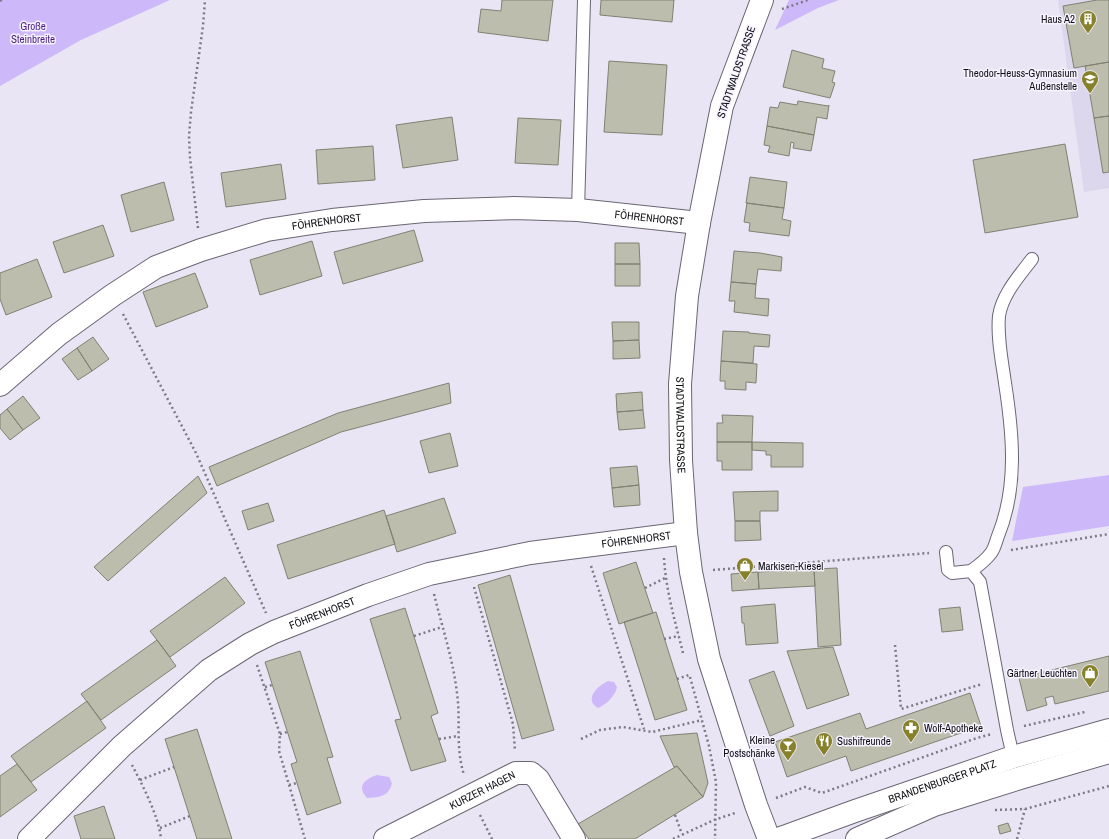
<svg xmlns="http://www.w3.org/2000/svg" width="1109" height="839" font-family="'Archivo Narrow',sans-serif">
	<rect width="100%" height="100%" fill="#e9e5f4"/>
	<path fill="#ddd7ed" d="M1058,0H1109V188L1084,192Z"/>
	<path fill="#cdb9f9" d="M0,0H170L81,40L0,86Z
		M789,0H839L818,8L775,30Z
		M1109,475V526L1012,541L1023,487Z
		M608,681L614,682L617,687C616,695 606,705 598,708C583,699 598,686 608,681Z
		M377,775L389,777L392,783C389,797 379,797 367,798C356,786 365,779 377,775Z"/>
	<path fill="#bdbdae" stroke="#818173" d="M502,0H553L548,41L478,32L481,9L501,11Z
		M601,0H674L672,22L600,15Z
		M1097,0H1109V62L1074,68L1063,6Z
		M792,50L824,59L822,68L835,71L832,82L835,83L830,98L783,87Z
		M609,61L667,65L662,135L604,132Z
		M1109,62V116L1094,118L1085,66Z
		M798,101L828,106L829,105L827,119L817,117L814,135L767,126L770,107L778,108L780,102L797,105Z
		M1109,116V172L1103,173L1094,118Z
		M452,117L458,160L403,168L396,125Z
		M518,118L561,120L558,165L515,163Z
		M767,126L814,135L811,151L793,148L794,143L791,142L789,156L768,152L770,146L764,145Z
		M1065,144L1078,217L985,233L973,160Z
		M373,146L375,180L318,184L316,150Z
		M281,164L286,199L226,207L221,173Z
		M750,177L787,182L784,208L746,203Z
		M164,182L174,220L131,232L121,195Z
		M747,203L784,208L782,219L791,221L789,236L749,231L750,223L744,222Z
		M103,225L114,256L64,273L53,242Z
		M414,230L423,261L343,284L334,252Z
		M312,241L322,276L260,295L250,260Z
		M615,243H639L640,264H615Z
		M734,251L760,253L782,257L781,271L758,269L756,284L731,282Z
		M37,259L52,297L6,315L0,299V273Z
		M615,264H640V286H615Z
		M195,273L208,307L156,327L143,292Z
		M731,282L756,284L755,298L769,299L768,316L734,312L735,301H729Z
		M612,322H639V340L613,341Z
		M723,331L749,332V333L770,335L769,347L754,346L753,363L721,361Z
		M93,337L109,359L92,371L77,348Z
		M639,340L640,358L613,359V341Z
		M77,348L92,371L78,380L62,359Z
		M721,361L757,364L756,383L746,382V390L725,389V381H720Z
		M449,383L451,403L341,432L217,486L209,467L338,413Z
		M642,392L643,410L617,412L616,394Z
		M23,396L40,418L23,430L7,409Z
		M7,409L23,430L10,440L0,428V415Z
		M643,410L645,428L619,430L617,412Z
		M722,415L753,416L752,442H717V423H723Z
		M450,433L458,466L429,473L420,441Z
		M717,442H752V470H722V461H717Z
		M752,442L803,443V467H771V455H766V451L752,450Z
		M637,466L639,485L612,488L610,468Z
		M198,476L207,493L108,581L94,567Z
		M639,485L640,505L614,507L612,488Z
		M778,491V511H760V521H735L733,492Z
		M444,498L456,533L397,552L386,516Z
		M268,503L274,521L248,530L242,511Z
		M384,510L395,544L288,579L277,545Z
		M735,521H760L761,540L735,541Z
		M636,562L653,613L619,624L603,573Z
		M837,568L841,645L818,647L814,569Z
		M814,569L815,586L759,589L758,572Z
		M758,572L759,589L732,591L731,574Z
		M510,575L554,730L522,739L478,585Z
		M225,577L245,603L170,657L150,631Z
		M775,604L778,643L746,645L744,623H742L741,607Z
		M960,607L963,630L942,632L939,609Z
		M405,608L438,713L431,716L446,761L411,771L395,720L401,719L370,619Z
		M656,612L687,710L655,720L624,622Z
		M157,640L176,666L101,720L81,694Z
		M833,647L849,695L807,709L787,651Z
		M300,651L333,757L327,758L341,803L307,815L291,764L297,762L265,662Z
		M1109,656V691L1055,704L1053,696L1045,698L1047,705L1027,711L1019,678Z
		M774,671L794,726L770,736L749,680Z
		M970,693L981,726L851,771L846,756L787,777L775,742L860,713L866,729Z
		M87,701L106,728L31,782L11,756Z
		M197,729L232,839H197L174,767L165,739Z
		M697,733L708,783L703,797L677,766L674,767L660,736Z
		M17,764L37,790L0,817V776Z
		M677,766L703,797L635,839H589L578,824Z
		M104,806L115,839H81L74,816Z
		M1008,823L1011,831L1000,834L998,826Z"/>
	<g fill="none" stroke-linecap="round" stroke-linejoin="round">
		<defs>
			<path id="service" d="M578,210L584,0
				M946,552L948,570L952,573L971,571L980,582L1007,730L1014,761
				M971,571C978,566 986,560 991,553C995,548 996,541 998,536C1018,487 1013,434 1005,383C1002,361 997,338 999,316C1002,295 1019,276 1032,259"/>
			<g id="minor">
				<path id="s1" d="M0,385L59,334L113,295L156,267L201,250L267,230L332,220L424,211L514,208L578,210L699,223"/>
				<path id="s2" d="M29,839L122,746L209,670L250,644L274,632L368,595L429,574L530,553L686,533"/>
				<path id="s3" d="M385,839L516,773H531L538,779L574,839"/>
			</g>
			<g id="tertiary">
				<path id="s4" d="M762,0L722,106L699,223L687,296L680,384L681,460L686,533L691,572L709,659L756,805L769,839"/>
				<path id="s5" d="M778,839L855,811L1013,757L1109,730"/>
				<path d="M857,839L934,805L1020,778L1109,752"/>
			</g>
		</defs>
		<use href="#service" stroke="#6a6673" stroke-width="14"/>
		<use href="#minor" stroke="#6a6673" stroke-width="24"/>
		<use href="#tertiary" stroke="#6a6673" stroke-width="24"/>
		<path stroke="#7c7a84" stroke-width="2.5" stroke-dasharray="2 3" stroke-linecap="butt" d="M0,1L2,0
			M782,9L808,0
			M198,228L190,158L189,136L191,112L203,26L205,0
			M123,314L196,453L266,613
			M1011,550L1109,534
			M664,558C666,591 675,621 683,653
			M591,566L644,729
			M713,570L929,553
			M474,587L513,724L515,751
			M645,588L665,578
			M434,594C442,627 453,659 457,693C461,722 455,746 464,775
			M414,636L442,627
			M664,639L679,636
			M895,645L901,709L982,684
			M257,665L280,734L279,751L305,839
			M690,677L709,746L716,782L715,839
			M677,679L689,675
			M265,687L272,685
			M1024,726L1085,712
			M280,734L287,732
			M439,739L458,736
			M581,739L600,730L623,727L652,732L702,720
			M132,765C143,786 159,817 161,839
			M140,780L174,767
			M289,785L297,783
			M776,798L805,787L822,793L977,738L992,734
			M995,810L1025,809L1109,786
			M480,815L492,839
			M675,815L682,834
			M160,828L190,816
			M673,839L714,820L735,813
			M1017,839L1025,809"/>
		<use href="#service" stroke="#fff" stroke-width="12"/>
		<use href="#minor" stroke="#fff" stroke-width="22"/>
		<use href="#tertiary" stroke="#fff" stroke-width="22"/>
	</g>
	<defs>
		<symbol id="building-pin" viewBox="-11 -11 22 30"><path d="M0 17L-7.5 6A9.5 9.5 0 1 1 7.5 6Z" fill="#86812a" stroke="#f6f3ff"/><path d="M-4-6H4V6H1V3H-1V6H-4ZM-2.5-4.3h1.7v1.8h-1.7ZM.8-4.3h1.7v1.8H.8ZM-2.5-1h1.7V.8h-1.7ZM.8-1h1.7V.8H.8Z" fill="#fff"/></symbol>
		<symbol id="school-pin" viewBox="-11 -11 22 30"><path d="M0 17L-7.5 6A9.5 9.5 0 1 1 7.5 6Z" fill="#86812a" stroke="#f6f3ff"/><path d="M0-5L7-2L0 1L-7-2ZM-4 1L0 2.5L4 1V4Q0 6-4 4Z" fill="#fff"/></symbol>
		<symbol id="shop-pin" viewBox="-11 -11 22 30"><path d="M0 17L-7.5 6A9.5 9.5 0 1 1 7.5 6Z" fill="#86812a" stroke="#f6f3ff"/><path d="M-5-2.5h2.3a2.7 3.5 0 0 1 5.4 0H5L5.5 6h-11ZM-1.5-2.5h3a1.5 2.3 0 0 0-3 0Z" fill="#fff"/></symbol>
		<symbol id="pharmacy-pin" viewBox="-11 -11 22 30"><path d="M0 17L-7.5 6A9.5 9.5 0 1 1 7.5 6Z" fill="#86812a" stroke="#f6f3ff"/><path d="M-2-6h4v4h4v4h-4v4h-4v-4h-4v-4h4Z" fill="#fff"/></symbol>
		<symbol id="restaurant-pin" viewBox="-11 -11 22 30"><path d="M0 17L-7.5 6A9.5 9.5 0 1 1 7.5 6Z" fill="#86812a" stroke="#f6f3ff"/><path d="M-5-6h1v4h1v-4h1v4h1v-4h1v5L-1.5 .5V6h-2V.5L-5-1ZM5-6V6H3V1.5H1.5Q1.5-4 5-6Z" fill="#fff"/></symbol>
		<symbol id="bar-pin" viewBox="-11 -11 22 30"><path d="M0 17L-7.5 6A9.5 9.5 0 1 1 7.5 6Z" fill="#86812a" stroke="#f6f3ff"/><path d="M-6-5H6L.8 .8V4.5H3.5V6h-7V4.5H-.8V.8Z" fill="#fff"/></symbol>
	</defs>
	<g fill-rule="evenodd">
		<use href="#building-pin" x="1078" y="9" width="20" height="27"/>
		<use href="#school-pin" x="1080" y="69" width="20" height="27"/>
		<use href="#shop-pin" x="735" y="556" width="20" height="27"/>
		<use href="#shop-pin" x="1080" y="663" width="20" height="27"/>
		<use href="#pharmacy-pin" x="901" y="718" width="20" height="27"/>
		<use href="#restaurant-pin" x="814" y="731" width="20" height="27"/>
		<use href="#bar-pin" x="778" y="736" width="20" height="27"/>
	</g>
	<g text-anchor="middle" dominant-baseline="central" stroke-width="3" stroke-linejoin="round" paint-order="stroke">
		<g font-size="11" fill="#100f14" stroke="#f6f3ff" text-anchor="end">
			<text x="1075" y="19">Haus A2</text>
			<text x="1077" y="73">Theodor-Heuss-Gymnasium<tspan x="1077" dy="13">Außenstelle</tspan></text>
			<text x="758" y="566" text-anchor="start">Markisen-Kiesel</text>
			<text x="1077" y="673">Gärtner Leuchten</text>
			<text x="924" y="728" text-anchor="start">Wolf-Apotheke</text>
			<text x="775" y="740">Kleine<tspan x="775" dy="13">Postschänke</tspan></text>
			<text x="837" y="741" text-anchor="start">Sushifreunde</text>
		</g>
		<g font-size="11" fill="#4a1e80" stroke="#f6f3ff">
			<text x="33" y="26">Große<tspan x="33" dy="13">Steinbreite</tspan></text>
		</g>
		<g font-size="11" fill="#100f14" stroke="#f6f3ff">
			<text transform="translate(736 72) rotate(-71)">STADTWALDSTRASSE</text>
			<text stroke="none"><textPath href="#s1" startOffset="697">FÖHRENHORST</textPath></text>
			<text stroke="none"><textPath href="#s1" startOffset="373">FÖHRENHORST</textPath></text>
			<text stroke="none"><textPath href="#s4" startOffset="436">STADTWALDSTRASSE</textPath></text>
			<text stroke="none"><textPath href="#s2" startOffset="698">FÖHRENHORST</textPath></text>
			<text stroke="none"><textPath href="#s2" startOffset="374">FÖHRENHORST</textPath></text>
			<text stroke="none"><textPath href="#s5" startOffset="174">BRANDENBURGER PLATZ</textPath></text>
			<text stroke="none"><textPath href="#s3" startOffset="109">KURZER HAGEN</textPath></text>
		</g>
	</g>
</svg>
